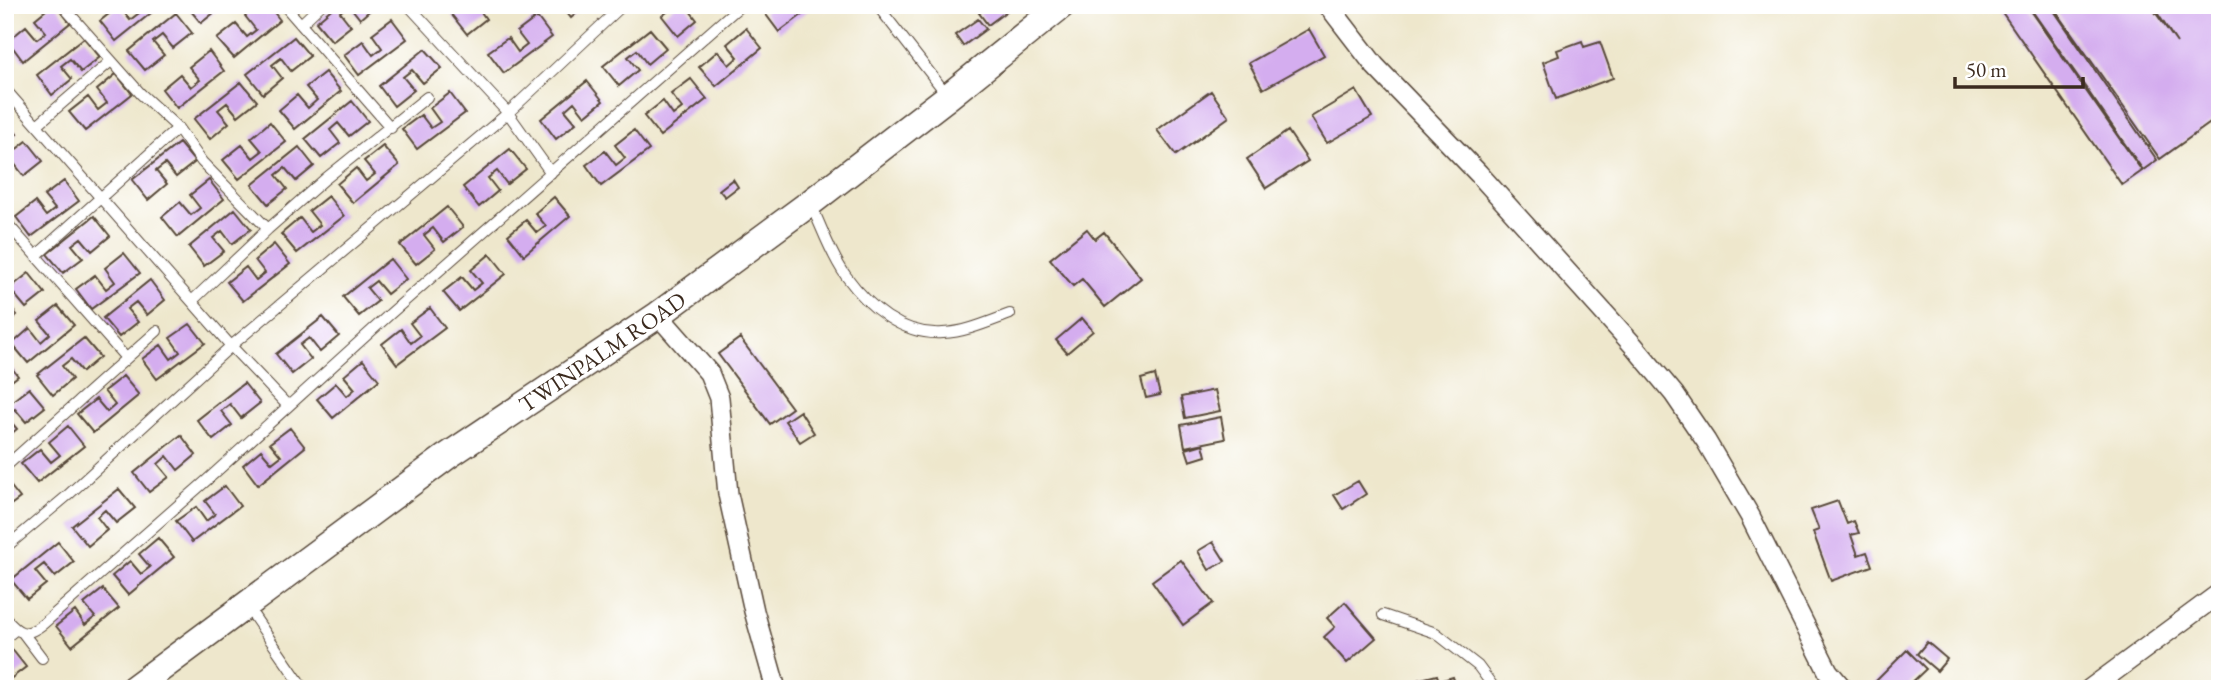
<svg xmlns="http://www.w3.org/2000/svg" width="2225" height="694" font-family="'EB Garamond',serif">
	<rect width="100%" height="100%" fill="#fff"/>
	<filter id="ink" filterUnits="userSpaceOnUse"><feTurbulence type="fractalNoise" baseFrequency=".0143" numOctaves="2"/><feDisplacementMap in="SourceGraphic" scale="14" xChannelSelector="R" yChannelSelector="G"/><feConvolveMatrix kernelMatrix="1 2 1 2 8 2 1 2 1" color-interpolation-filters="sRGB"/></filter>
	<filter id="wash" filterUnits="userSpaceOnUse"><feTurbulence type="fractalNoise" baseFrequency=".00686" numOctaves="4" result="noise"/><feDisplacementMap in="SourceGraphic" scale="28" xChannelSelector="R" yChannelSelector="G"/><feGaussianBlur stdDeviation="1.57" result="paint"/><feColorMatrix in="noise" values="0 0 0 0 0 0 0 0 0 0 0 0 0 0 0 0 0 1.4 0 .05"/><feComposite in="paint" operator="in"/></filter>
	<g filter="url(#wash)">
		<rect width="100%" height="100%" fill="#eee7cc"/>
		<g id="blocks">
			<path fill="#d4adef" d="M52,5H56L70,23L23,61L8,41L26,26L37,39L46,32L35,19Z
				M133,5H161L116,41L100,21L119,6L130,20L139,13Z
				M186,5H218L220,8L201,23Z
				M258,5H268L280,20L234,58L217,39L236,24L247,37L256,30L245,16Z
				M336,5H349L340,12L351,26L332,41L316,22Z
				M349,5H376L360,19Z
				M463,5H476L486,19L467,34L451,14Z
				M561,5H586L571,18Z
				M676,5H689L687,7L697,20L678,36L662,16Z
				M773,5H789L794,11L802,5H815L779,32L764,12Z
				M991,5H1005L1008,10L988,25L979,13Z
				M1997,5H2026L2142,171L2122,185Z
				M2028,5H2050L2157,160L2143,170Z
				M2052,5H2150L2177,43L2152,5H2220V116L2160,159Z
				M176,13L192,33L173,48L162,35L153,42L164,55L145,70L129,51Z
				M537,17L552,37L504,73L488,52L508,38L518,52L527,45L517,32Z
				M392,19L407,39L359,75L344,55L363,41L373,55L382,48L372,34Z
				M978,19L986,29L963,46L955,35Z
				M746,28L762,48L716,86L699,67L718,51L729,65L738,57L727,44Z
				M650,29L666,48L647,64L637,50L628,57L638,70L619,86L603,66Z
				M1309,29L1324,55L1263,89L1249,63Z
				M294,37L310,56L291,71L281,58L272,65L282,78L263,94L247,74Z
				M84,38L100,57L81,72L70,59L61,66L72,79L52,95L37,75Z
				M1582,41L1584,47L1600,42L1613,78L1556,99L1543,62L1559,56L1557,50Z
				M425,49L442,68L423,83L412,70L403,77L414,90L394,106L379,86Z
				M209,51L224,71L177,108L162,89L180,74L191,87L200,80L189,67Z
				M325,72L341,91L295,129L279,110L297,95L308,108L317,100L306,87Z
				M116,74L132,94L85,131L69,112L88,97L98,110L107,103L97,90Z
				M691,79L707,99L660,136L644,116L663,101L673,115L682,108L671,94Z
				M587,81L603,101L585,116L574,102L565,110L576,123L556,139L541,119Z
				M241,82L257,101L238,116L227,103L218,110L229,123L210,139L194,119Z
				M1356,90L1372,117L1327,143L1311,117Z
				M1211,91L1229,117L1176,155L1157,130Z
				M450,93L465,113L417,149L402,129L421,115L431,128L440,122L430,108Z
				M352,101L368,121L349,136L338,123L330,130L340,143L321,158L305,139Z
				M5,119L17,134L5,143Z
				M270,122L286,142L239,179L223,160L242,145L253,158L262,151L251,138Z
				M634,130L649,150L601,186L586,165L605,151L616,165L625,158L615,145Z
				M1288,131L1308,161L1266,188L1247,159Z
				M27,141L43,161L24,176L13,162L5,169V158Z
				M179,143L195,162L176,177L165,164L156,171L167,184L148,200L132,180Z
				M383,146L399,165L353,203L337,184L356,168L366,181L375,174L364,161Z
				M299,147L314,166L296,181L285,168L276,175L287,189L268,204L252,185Z
				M510,149L526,169L507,184L497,171L488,178L498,191L479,207L463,187Z
				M733,179L738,187L725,197L719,190Z
				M209,180L224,199L178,237L162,217L180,202L191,215L200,208L190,195Z
				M64,181L79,201L31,237L16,217L35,202L46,216L55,209L44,196Z
				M328,196L344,216L297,253L281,234L300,218L311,232L320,225L309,211Z
				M554,197L570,216L524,255L508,235L526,220L537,233L546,226L535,213Z
				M447,207L463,227L444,242L433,228L424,235L435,249L416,264L400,245Z
				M235,209L251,229L232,244L222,231L213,238L224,251L204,266L189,247Z
				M94,216L110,236L92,251L81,238L72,245L83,258L63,273L47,254Z
				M1087,229L1095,239L1104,232L1141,278L1105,307L1082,279L1073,286L1050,259Z
				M274,244L290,264L243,301L227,282L246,267L256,280L265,273L255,260Z
				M124,253L140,273L91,309L76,289L95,275L106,289L115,282L105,268Z
				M490,254L506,274L459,311L443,292L462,277L473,290L482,283L471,270Z
				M390,259L406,279L387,294L376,281L367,288L378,301L359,316L343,297Z
				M29,273L45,293L26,308L15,295L6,302L17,315L5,325V292Z
				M150,280L165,300L147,315L136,302L127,309L138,322L119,337L103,318Z
				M58,306L74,325L28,363L12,344L30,328L41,342L50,334L39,321Z
				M430,308L445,328L397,364L382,344L401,329L411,343L420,336L410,323Z
				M323,317L339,336L320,352L309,338L300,345L311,359L292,374L276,354Z
				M1082,318L1093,331L1067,353L1056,340Z
				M190,324L205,343L157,379L142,359L161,345L171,359L180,352L170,338Z
				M84,338L100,357L82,372L71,359L62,366L72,379L53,395L37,375Z
				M740,338L792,408L770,424L718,354Z
				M5,359L18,376L5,386Z
				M363,360L379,380L333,418L317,399L336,383L347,396L355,389L344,376Z
				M1155,375L1160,395L1146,398L1141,379Z
				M123,376L139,395L93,433L77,414L96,399L107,412L115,405L104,391Z
				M244,383L260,403L241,418L230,404L221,411L232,425L213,440L197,420Z
				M29,388L45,407L26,422L15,409L6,416L17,429L5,439V407Z
				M1215,390L1220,411L1185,418L1181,397Z
				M800,411L814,433L800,442L785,421Z
				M1221,417L1225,439L1185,447L1181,425Z
				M68,426L84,446L37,483L21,464L40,449L51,462L60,455L49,442Z
				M290,428L305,447L258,485L243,465L261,450L272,463L281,456L270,443Z
				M181,435L196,455L178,470L167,456L158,464L169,477L149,492L134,473Z
				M1203,444L1206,456L1190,461L1186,449Z
				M5,479L20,498L5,509Z
				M1358,481L1366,494L1343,509L1334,495Z
				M225,486L240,506L192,542L176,521L196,507L206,521L215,514L205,501Z
				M119,489L135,508L116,523L105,510L97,517L107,530L88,546L72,526Z
				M1838,501L1847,524L1854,521L1859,533L1851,535L1858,555L1867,552L1872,566L1831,581L1813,532L1819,530L1811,510Z
				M158,538L174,557L128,595L112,576L130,561L141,574L150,567L139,554Z
				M58,542L74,562L55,577L44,564L35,571L46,584L27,599L11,580Z
				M1213,542L1225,561L1209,570L1198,551Z
				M1181,560L1213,603L1183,625L1152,581Z
				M103,589L119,608L72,646L56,626L75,611L85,625L95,617L84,604Z
				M1345,602L1376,638L1347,663L1324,637L1335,627L1327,618Z
				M1927,642L1947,659L1937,671L1917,654Z
				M11,648L26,667L5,683V652Z
				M1907,650L1926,669L1905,689H1868Z
				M1437,675L1439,681L1453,677L1457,689H1419L1417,680Z"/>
		</g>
	</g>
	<g filter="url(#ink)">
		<use href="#blocks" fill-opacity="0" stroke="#564638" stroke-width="2"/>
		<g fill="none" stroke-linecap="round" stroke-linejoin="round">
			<defs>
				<path id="service" d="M62,5L141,94L178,128L202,162L268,229
					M284,5L391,128
					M408,5L508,113L551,173
					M877,5L948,96
					M302,23L321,5
					M5,89L231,346L288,406
					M37,125L111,61
					M810,203C822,227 830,254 846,276C868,306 902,336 943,333C966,332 988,322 1010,314
					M5,221L126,358
					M36,256L178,128
					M192,301L268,229L325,179L427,97
					M5,467L157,331
					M5,548L67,496L231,346L508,113L623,5
					M247,606L304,689
					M1383,615L1436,633L1478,666L1495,689
					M5,618C19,634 25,638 43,624L207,480L390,314L741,5
					M23,633L42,658
					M5,638L15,630"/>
				<path id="minor" d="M1328,5L1375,66L1479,174L1633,345L1674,394L1706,441L1750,516L1828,671L1843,689
					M658,315L709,373L719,398L728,494L754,611L776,689
					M2090,689L2220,593"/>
				<g id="secondary">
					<path id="s1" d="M133,689L446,457L658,315L810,203L949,96L1062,5"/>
				</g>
			</defs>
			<use href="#service" stroke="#564638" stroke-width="12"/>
			<use href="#minor" stroke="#564638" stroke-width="22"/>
			<use href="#secondary" stroke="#564638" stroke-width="29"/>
			<use href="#service" stroke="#fff" stroke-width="10"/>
			<use href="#minor" stroke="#fff" stroke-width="19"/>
			<use href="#secondary" stroke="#fff" stroke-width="26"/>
		</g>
	</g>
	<g text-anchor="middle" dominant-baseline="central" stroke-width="5" stroke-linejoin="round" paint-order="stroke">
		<g font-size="23" fill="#3b2a1e" stroke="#fff">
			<text stroke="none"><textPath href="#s1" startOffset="578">TWINPALM ROAD</textPath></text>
		</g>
	</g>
	<rect width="2225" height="694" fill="none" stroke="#fff" stroke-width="28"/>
	<path d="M1955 77v10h128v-10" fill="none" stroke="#3b2a1e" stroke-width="3.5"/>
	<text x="1966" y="77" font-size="21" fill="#3b2a1e" stroke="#ffffff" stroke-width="5" paint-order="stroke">50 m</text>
</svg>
